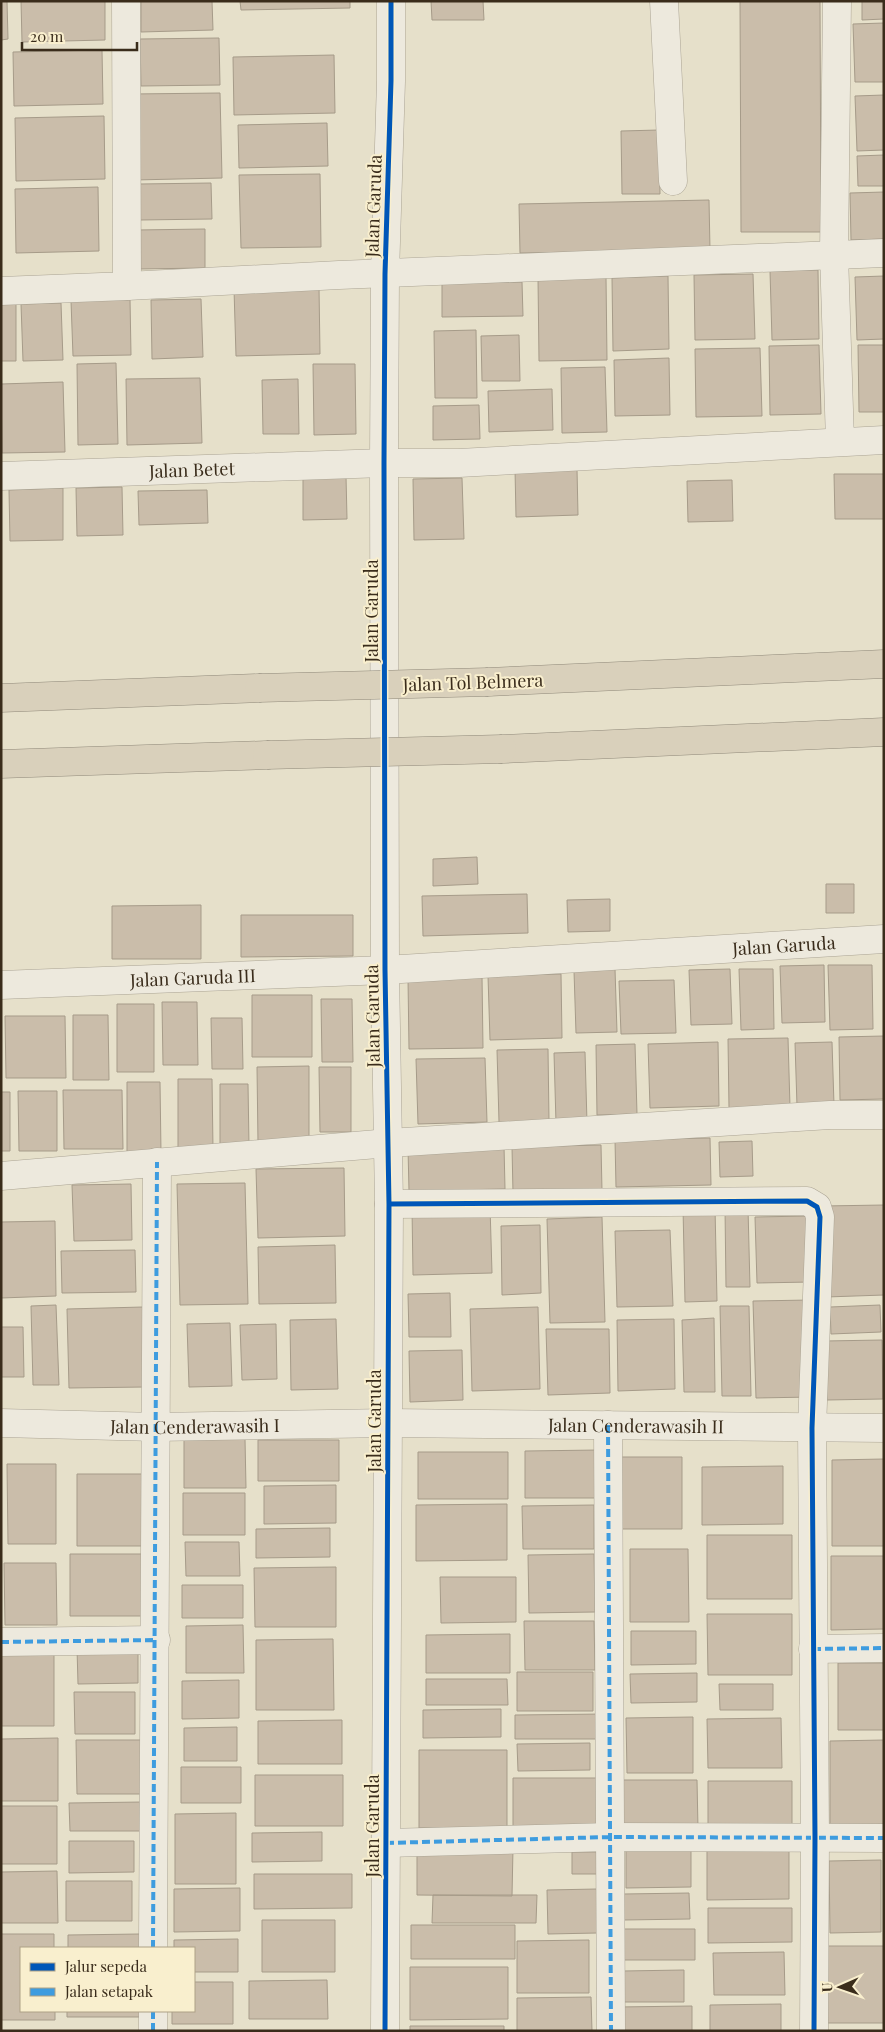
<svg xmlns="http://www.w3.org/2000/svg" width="885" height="2032" font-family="'Playfair Display',serif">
	<rect width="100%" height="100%" fill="#e6e0ca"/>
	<path fill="#cabdaa" stroke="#a69b89" d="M1,1H7L8,39L1,40Z
		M21,1H105V40L22,42Z
		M141,1H212L213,30L141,32Z
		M240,1H350V8L241,10Z
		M431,1H483L484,20H432Z
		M740,1H820L821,232H741Z
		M862,1H884V19L862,20Z
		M884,23V82H855L853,24Z
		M219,38L220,85L141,86L140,39Z
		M102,50L103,104L14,106L13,52Z
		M334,55L335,113L234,115L233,57Z
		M220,93L222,178L134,180L132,94Z
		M884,95V150L857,151L855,96Z
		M104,116L105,179L16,181L15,118Z
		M327,123L328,166L239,168L238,125Z
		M659,130L660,194H622L621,131Z
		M884,155V186H858L857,156Z
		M320,174L321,247L241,248L239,175Z
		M211,183L212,219L140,220V184Z
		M98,187L99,251L16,253L15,189Z
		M884,192V239L851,240L850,193Z
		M709,200L710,250L520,253L519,204Z
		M205,229V268L138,269L137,230Z
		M818,270L819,339L772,340L770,271Z
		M753,274L755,339L695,340L694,275Z
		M668,276L669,349L613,351L612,278Z
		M884,276V339L857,340L855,277Z
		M606,277L607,360L539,361L538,278Z
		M522,282L523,316L442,317V283Z
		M319,287L320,354L236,356L234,289Z
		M130,299L131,355L73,356L71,301Z
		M201,299L203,357L152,359L151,300Z
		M1,302H16V361H1Z
		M61,303L63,360L23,361L21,304Z
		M476,330L477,398H435L434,331Z
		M519,335L520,381H482L481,336Z
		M819,345L821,414L770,415L769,346Z
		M858,345H884V412H859Z
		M760,348L762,416L696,417L695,349Z
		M669,358L670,415L615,416L614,360Z
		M116,363L118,444L78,445L77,364Z
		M313,364H355L356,434L314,435Z
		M605,367L607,432L562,433L561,368Z
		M200,378L202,443L127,445L126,379Z
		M298,379L299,434H263L262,380Z
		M63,382L65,452L2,453L1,384Z
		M552,389L553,430L489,432L488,391Z
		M479,405L480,439L433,440V406Z
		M515,469H577L578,515L516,517Z
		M834,474H884V519H835Z
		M346,476L347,519L303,520V477Z
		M462,478L464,539L414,540L413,479Z
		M732,480L733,521L688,522L687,481Z
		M122,487L123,535L77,536L76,488Z
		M63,488V540L10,541L9,490Z
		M207,490L208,523L139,525L138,491Z
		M477,857L478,884L433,886V859Z
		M826,884H854V913H826Z
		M527,894L528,933L423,936L422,896Z
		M610,899V931L568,932L567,900Z
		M201,905V959H112V906Z
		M241,915H353V956L241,957Z
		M824,965L825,1022L782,1023L780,966Z
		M828,965H872L873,1029L830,1030Z
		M615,969L617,1032L576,1033L574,971Z
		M730,969L732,1024L691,1025L689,970Z
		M739,969H773L774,1029L741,1030Z
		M561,974L562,1038L490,1040L488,976Z
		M482,976L483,1048L409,1049L408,978Z
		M674,980L676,1033L621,1034L619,981Z
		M252,995H312V1057H252Z
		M321,999H352L353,1062H322Z
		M162,1002H197L198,1065H163Z
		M117,1004H154V1072H117Z
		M73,1015H108L109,1080H73Z
		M5,1016H65L66,1078H6Z
		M211,1018H242L243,1069H212Z
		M884,1036V1099L840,1100L839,1037Z
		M788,1038L790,1107L729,1108L728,1039Z
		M718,1042L719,1106L650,1108L648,1044Z
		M832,1042L834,1105L797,1106L795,1043Z
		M635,1044L637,1114L597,1115L596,1045Z
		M548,1049L549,1121L499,1122L497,1050Z
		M585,1052L587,1123H556L554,1053Z
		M485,1058L487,1122L418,1124L416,1059Z
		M309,1066V1143H258L257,1067Z
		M319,1067H351V1132H320Z
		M178,1079H212L213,1149H178Z
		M127,1082H160L161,1153L127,1154Z
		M220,1084H248L249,1146L220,1147Z
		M63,1090H122L123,1149H64Z
		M18,1091H57V1151H19Z
		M1,1092H10V1151H1Z
		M710,1138L711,1185L616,1187L615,1140Z
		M752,1141L753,1176L720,1177L719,1142Z
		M601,1145L602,1191L513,1193L512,1147Z
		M504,1146L505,1189L409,1191L408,1148Z
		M344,1168L345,1236L258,1238L256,1169Z
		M245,1183L248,1304L180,1305L177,1184Z
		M131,1184L132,1240L74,1241L72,1185Z
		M884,1205V1295L826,1297L823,1206Z
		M490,1206L492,1273L413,1275L412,1208Z
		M683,1207H715L717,1301L685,1302Z
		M725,1208H748L750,1287H726Z
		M809,1216L811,1282L757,1283L755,1217Z
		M602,1217L605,1322L550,1323L547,1219Z
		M55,1221L56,1296L1,1298V1222Z
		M540,1225L541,1293L502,1295L501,1226Z
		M670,1230L673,1306L617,1307L615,1231Z
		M335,1245L336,1303L259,1304L258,1247Z
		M135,1250L136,1292L62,1293L61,1251Z
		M450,1293L451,1337H409L408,1294Z
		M810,1300L812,1397L756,1398L753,1301Z
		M56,1305L59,1385H33L31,1306Z
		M880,1305L881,1332L831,1334L830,1307Z
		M720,1306H749L751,1396H722Z
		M143,1307L145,1387L69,1388L67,1309Z
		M538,1307L540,1389L472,1391L470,1309Z
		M714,1318L715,1392H684L682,1320Z
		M336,1319L338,1389L291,1390L290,1320Z
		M674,1319L675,1389L618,1391L617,1320Z
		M230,1323L232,1386L189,1387L187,1324Z
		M276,1324L277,1379L242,1380L240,1325Z
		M1,1327H23L24,1377H1Z
		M546,1329H609L610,1393L548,1395Z
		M882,1340L883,1399L827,1400L825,1341Z
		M462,1350L463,1400L410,1402L409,1351Z
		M245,1439L246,1488H184V1440Z
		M258,1440H339V1481H258Z
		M599,1450V1498H525V1451Z
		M418,1452H508V1499H418Z
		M617,1457H682V1529H617Z
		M884,1459V1546H832V1460Z
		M7,1464H56V1544H8Z
		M783,1466V1524L702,1525V1467Z
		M77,1474H144V1546H77Z
		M336,1485V1523L264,1524V1486Z
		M183,1493H245V1535H183Z
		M507,1504V1560L416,1561V1505Z
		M594,1505V1549H523L522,1506Z
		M330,1528V1557L256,1558V1529Z
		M707,1535H792V1599H707Z
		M185,1542H239L240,1576H186Z
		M630,1549H688L689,1622H630Z
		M70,1554H143V1616H70Z
		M594,1554L595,1612L529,1613L528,1555Z
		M831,1556H884V1629L831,1630Z
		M4,1563H56L57,1625H5Z
		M336,1567V1627H255L254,1568Z
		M440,1577H516V1622L441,1623Z
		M182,1585H243V1618H182Z
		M707,1614H792V1675H708Z
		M524,1621H594L595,1670H525Z
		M243,1625L244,1673H186V1626Z
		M631,1631H696V1664L631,1665Z
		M510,1634V1673H426V1635Z
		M333,1639L334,1710H256V1640Z
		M77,1648H138V1683L78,1684Z
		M1,1651H54V1726H1Z
		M838,1663H884V1730H838Z
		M517,1672H593V1711H517Z
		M697,1673V1702L631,1703L630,1674Z
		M426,1679H507L508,1705H426Z
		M239,1680V1718L182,1719V1681Z
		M719,1684H773V1710H720Z
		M74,1692H135V1734H75Z
		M501,1709V1737L423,1738V1710Z
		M604,1714L603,1739H515V1715Z
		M693,1717V1773H627L626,1718Z
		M781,1718L782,1768H708L707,1719Z
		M342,1720V1764H258V1721Z
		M237,1727V1761H184V1728Z
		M58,1738V1801H1V1739Z
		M76,1740H144V1794H77Z
		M884,1740V1831H830V1741Z
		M590,1743V1770L518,1771L517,1744Z
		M419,1750H507V1828H419Z
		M181,1767H241V1803H181Z
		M255,1775H343V1826H255Z
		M513,1778H598L599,1828L513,1829Z
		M615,1780H697L698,1829H615Z
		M708,1781H792V1827L708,1828Z
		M143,1802V1831H70L69,1803Z
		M1,1806H57V1864H1Z
		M236,1813V1884H175V1814Z
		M322,1832V1861L252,1862V1833Z
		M69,1841H134V1872L69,1873Z
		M707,1846H789V1899L707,1900Z
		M417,1847L513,1848L512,1896L417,1895Z
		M691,1849V1887L626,1888V1850Z
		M572,1852H601L600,1874H572Z
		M881,1860V1932L830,1933L829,1861Z
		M57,1871L58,1923H1V1872Z
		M254,1874H352V1908L254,1909Z
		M66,1881H132V1921H66Z
		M240,1888V1931L174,1932V1889Z
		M597,1889V1933L548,1934L547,1890Z
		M689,1893L690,1919L624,1920V1894Z
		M433,1895H537L536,1923H432Z
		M708,1908H792V1942L708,1943Z
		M262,1920H335V1972H262Z
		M411,1925H515V1959H411Z
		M622,1929H695V1960H622Z
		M1,1934H54V1948H21V2011H55V2020H1Z
		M140,1934L141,1948H68V1935Z
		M238,1939V1972H194V1948H174V1940Z
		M589,1940V1993H517V1941Z
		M825,1946H884V2023H826Z
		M784,1952L785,1995H714L713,1953Z
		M410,1967H508V2019L410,2020Z
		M684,1970V2002H623V1971Z
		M327,1980L328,2019H249V1981Z
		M194,1982H233V2024H172V2011H194Z
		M591,1997L592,2031H517V1998Z
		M781,2004V2031H710V2005Z
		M692,2006V2031H617V2007Z
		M67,2011H140V2017H67Z
		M410,2026H504V2031H410Z"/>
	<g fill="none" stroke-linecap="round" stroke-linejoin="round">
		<defs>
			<g id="minor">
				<path d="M664,1L673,181"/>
				<path d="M837,1L834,254L840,441"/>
				<path d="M127,286L339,275L884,253"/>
				<path d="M1,291L127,286L126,1"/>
				<path id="s1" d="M1,476L384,463H459L884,440"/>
				<path id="s2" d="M1,985L385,970L884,939"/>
				<path d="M1,1176L389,1143L830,1115H884"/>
				<path d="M389,1204L807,1201L817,1207L820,1217L812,1428L815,1838L814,2031"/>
				<path id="s3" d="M1,1423L156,1427L388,1423L884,1428"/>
				<path d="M608,1425L611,2031"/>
				<path d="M1,1642L156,1640"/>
				<path d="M813,1649L884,1648"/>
				<path d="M386,1843L610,1837L884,1838"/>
				<path d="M153,1948L157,1162"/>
				<path d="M153,2031V2011"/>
				<path d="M385,2031L389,1204L385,970L384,463L385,274L391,81V1"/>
			</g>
			<path id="highway" d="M488,682L884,664
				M1,698L259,688
				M502,749L884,732
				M1,764L267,755"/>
		</defs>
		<use href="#minor" stroke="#aba494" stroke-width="29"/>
		<use href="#highway" stroke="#90897a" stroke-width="29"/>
		<use href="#minor" stroke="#ede9dd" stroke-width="28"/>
		<use href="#highway" stroke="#d9d0bb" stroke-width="28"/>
		<defs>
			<path id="highway-bridge" d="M259,688L488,682
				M267,755L502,749"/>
		</defs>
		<use href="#highway-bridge" stroke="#90897a" stroke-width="29" stroke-linecap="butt"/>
		<use href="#highway-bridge" stroke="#d9d0bb" stroke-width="28"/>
		<path stroke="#3e9cdf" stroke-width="4" stroke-dasharray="8 4" stroke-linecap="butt" d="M608,1425L611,2031
			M1,1642L156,1640
			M813,1649L884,1648
			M386,1843L610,1837L884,1838
			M153,1948L157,1162
			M153,2031V2011"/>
		<defs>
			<path id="cycleway" d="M389,1204L807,1201L817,1207L820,1217L812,1428L815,1838L814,2031
				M385,2031L389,1204L385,970L384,463L385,274L391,81V1"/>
		</defs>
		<use href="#cycleway" stroke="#f9efce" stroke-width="8"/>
		<use href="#cycleway" stroke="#0057b8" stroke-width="5"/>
	</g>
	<g text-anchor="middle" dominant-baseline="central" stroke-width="4" stroke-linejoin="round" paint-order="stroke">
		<g font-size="18" fill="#3a2c1b" stroke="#f9efce">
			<text transform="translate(373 206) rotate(-88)">Jalan Garuda</text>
			<text stroke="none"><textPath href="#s1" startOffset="191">Jalan Betet</textPath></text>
			<text transform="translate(371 611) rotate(-90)">Jalan Garuda</text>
			<text transform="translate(473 682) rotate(-2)">Jalan Tol Belmera</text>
			<text stroke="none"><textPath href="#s2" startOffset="784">Jalan Garuda</textPath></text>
			<text stroke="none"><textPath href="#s2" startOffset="192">Jalan Garuda III</textPath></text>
			<text transform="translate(372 1016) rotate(-91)">Jalan Garuda</text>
			<text transform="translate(374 1421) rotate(-90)">Jalan Garuda</text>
			<text stroke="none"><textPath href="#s3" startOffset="194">Jalan Cenderawasih I</textPath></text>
			<text stroke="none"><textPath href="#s3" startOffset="635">Jalan Cenderawasih II</textPath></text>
			<text transform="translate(372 1826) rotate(-90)">Jalan Garuda</text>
		</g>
	</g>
	<rect width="885" height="2032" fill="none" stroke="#3a2c1b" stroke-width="5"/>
	<rect x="20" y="1947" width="175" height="65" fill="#f9efce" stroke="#ada186"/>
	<rect x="30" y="1963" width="25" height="8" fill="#0057b8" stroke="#ada186"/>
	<text x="65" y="1972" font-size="15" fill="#3a2c1b">Jalur sepeda</text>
	<rect x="30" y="1988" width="25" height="8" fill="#3e9cdf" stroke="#ada186"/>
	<text x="65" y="1997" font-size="15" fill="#3a2c1b">Jalan setapak</text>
	<g transform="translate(840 1987) rotate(268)" stroke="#f9efce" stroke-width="4" paint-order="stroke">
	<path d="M0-4L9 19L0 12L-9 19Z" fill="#3a2c1b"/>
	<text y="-8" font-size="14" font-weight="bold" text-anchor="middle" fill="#3a2c1b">U</text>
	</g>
	<path d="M22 42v8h115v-8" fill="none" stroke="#3a2c1b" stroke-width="2.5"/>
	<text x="30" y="42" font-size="15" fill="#3a2c1b" stroke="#f9efce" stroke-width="4" paint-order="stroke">20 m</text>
</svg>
